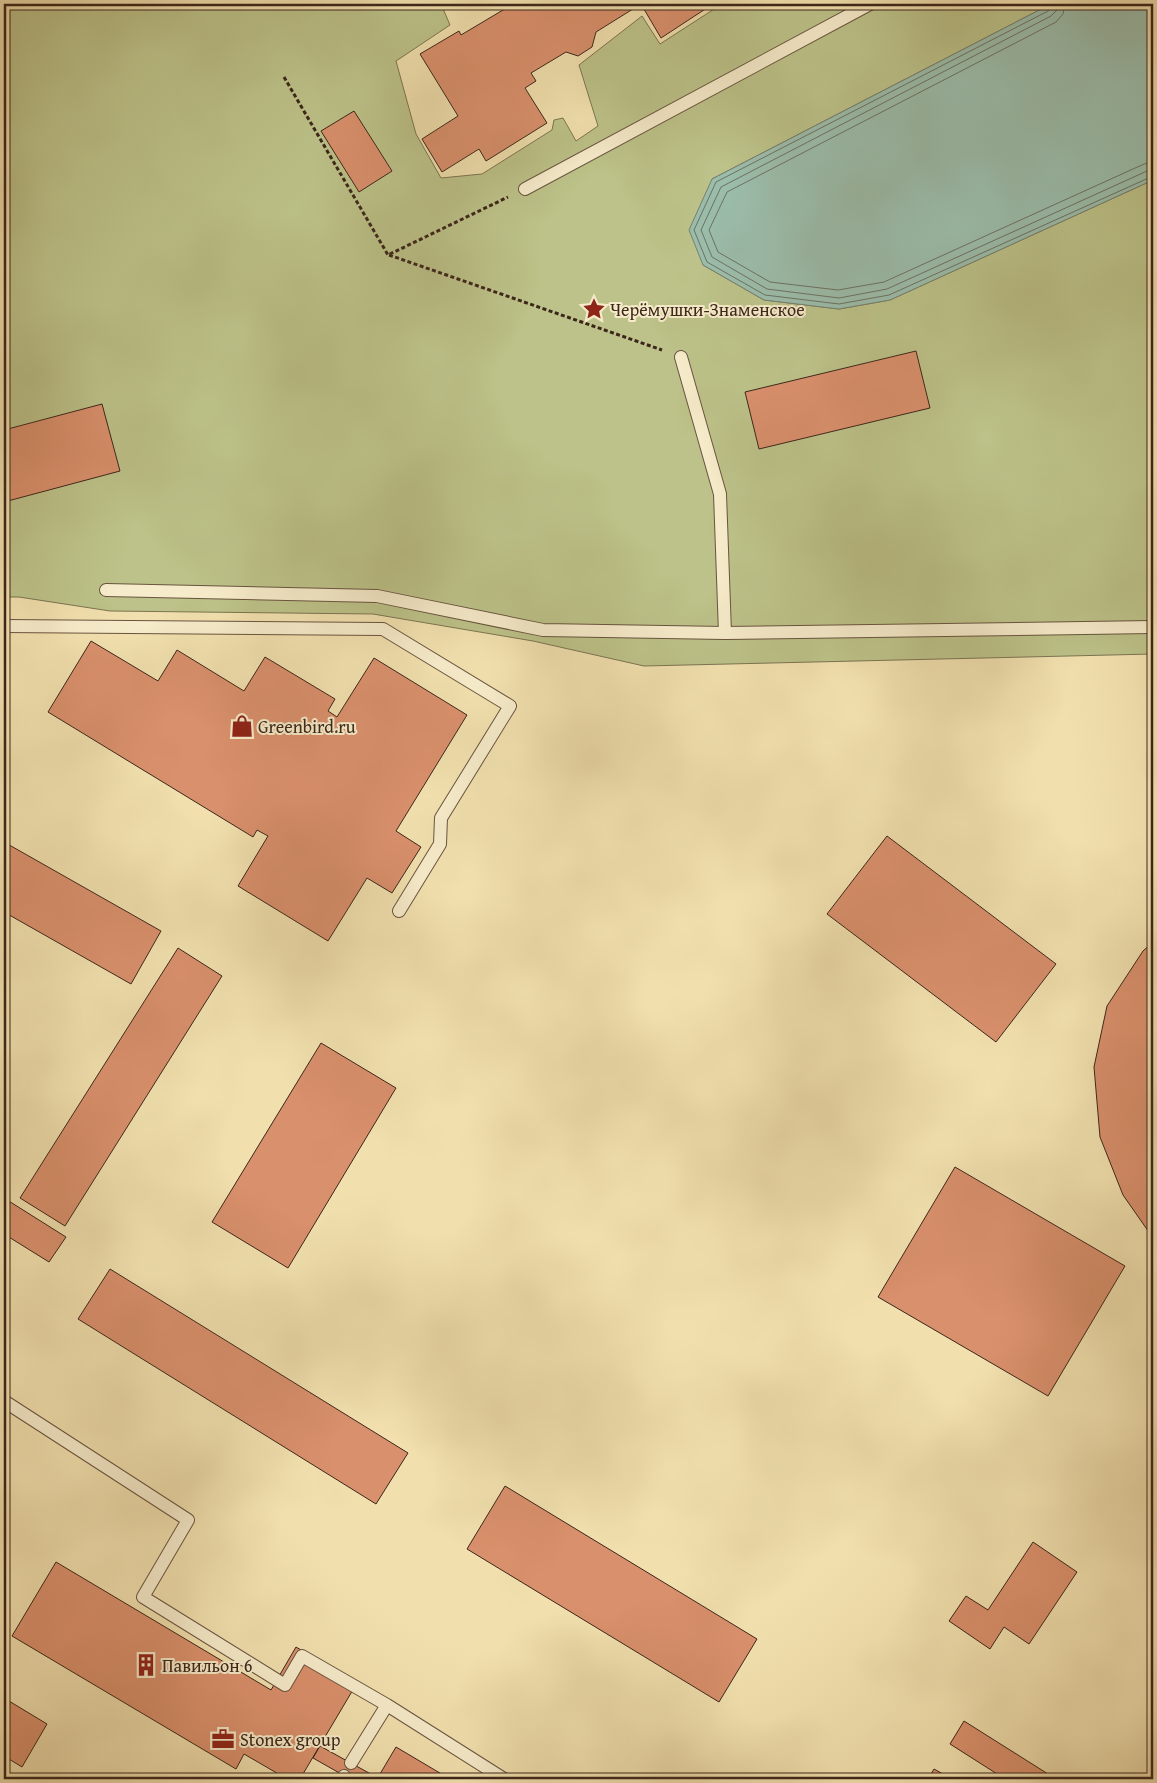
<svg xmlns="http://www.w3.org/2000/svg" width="1157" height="1783" font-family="'Gentium Book Plus',serif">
	<rect width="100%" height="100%" fill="#f1e0ae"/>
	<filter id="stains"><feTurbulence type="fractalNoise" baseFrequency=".004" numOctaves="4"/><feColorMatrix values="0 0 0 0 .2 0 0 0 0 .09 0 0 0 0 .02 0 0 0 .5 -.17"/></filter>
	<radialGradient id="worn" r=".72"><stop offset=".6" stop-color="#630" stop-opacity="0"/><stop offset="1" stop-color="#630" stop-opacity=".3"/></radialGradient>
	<path fill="#bcc289" stroke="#7c7452" d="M4,4H441L450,25L396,61L416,134L441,178L482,174L552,130L554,120L563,118L576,141L598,126L579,65L642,16L660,44L722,4H1051L712,179L703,265L764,300L839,309L890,300L1153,180V654L644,666L533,641L373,614L110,611L19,597H4Z"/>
	<path fill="#9bbdab" stroke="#758171" d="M1051,4H1153V180L890,300L839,309L764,300L703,265L689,230L712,179Z"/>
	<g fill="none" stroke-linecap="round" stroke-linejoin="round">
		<path stroke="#6c7262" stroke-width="1" d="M1052,4L1051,8L1048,11L716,182L694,230L707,262L765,295L839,304L889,295L1153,176
			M1058,4L1057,10L1051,16L721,187L701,230L712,257L767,289L839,298L887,289L1147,171L1153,170
			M1065,4L1063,14L1056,22L727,192L709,230L718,252L770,282L838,290L884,282L1144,164L1153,162"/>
	</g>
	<path fill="#d9906c" stroke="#3c261a" d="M506,4H713L661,38L641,4L596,32L592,47L578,56L566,52L531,73L536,81L525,88L547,123L486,161L479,149L442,172L422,139L458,116L420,54L459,31L461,35L508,7Z
		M354,111L392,171L359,192L321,131Z
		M916,351L930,408L759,449L745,392Z
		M102,404L120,471L4,502V430Z
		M91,641L158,681L177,650L244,691L265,657L335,699L328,711L337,717L374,658L467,715L396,831L421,847L392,893L367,878L328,941L238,886L268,836L257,830L253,837L48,712Z
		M887,836L1056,964L996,1042L827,914Z
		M4,842L161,931L131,984L4,912Z
		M1153,942V1238L1123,1195L1100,1137L1094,1067L1107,1006L1143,951Z
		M178,948L222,976L65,1226L20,1198Z
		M321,1043L396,1088L288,1268L212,1222Z
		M955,1167L1125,1266L1048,1396L878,1297Z
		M4,1198L66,1237L49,1262L4,1234Z
		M110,1269L408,1453L376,1504L78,1319Z
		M505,1486L757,1639L719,1702L467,1549Z
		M1033,1542L1077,1572L1029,1644L1004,1627L990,1649L949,1621L966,1596L988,1610Z
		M56,1562L271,1690L296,1647L357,1683L300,1779H287L244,1754L236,1769L12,1636Z
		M4,1698L47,1724L22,1767L4,1756Z
		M964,1721L1056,1779H1005L950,1744Z
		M320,1746L378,1778L350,1779L313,1758Z
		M396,1747L450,1779H377Z
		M934,1769L952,1779H928Z"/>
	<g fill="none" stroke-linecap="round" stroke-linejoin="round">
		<defs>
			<path id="service" d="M525,189L870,4
				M681,357L720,494L725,633
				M106,590L377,596L543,630L725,633L1153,627
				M4,626L383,629L510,706L441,818L440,844L399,911
				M4,1401L188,1520L143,1597L285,1685L302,1656L387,1705
				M351,1763L387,1705L504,1779
				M342,1779L344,1776"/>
		</defs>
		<use href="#service" stroke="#69543f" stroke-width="14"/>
		<path stroke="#3c261a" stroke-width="3" stroke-dasharray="4 2.5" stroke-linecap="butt" d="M284,77L388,255L508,197
			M389,255L662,350"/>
		<use href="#service" stroke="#f6ebca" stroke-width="12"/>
	</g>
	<defs>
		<symbol id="sight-bare" viewBox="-9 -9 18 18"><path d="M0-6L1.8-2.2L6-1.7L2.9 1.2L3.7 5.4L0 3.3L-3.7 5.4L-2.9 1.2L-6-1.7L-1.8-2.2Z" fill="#8f2418" stroke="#f6ebca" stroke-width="2.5" paint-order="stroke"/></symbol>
		<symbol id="shop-bare" viewBox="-9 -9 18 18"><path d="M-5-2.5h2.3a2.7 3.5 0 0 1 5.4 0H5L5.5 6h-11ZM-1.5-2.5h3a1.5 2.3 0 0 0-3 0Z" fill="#8f2418" stroke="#f6ebca" stroke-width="2.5" paint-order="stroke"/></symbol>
		<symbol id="building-bare" viewBox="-9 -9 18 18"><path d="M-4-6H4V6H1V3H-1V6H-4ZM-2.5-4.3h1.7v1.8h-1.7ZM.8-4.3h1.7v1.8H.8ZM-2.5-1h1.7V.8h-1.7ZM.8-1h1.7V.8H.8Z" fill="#8f2418" stroke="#f6ebca" stroke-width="2.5" paint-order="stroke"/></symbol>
		<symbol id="office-bare" viewBox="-9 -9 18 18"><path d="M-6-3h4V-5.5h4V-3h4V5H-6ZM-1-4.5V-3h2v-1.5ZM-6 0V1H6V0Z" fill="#8f2418" stroke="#f6ebca" stroke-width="2.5" paint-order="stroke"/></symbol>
	</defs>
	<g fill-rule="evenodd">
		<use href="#sight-bare" x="578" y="293" width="32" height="32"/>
		<use href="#shop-bare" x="226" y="710" width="32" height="32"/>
		<use href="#building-bare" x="130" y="1649" width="32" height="32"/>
		<use href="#office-bare" x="207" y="1723" width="32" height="32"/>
	</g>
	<g text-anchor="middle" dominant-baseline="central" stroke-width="4" stroke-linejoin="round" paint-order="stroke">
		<g font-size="18" fill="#3c261a" stroke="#f6ebca" text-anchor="start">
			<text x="610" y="309">Черёмушки-Знаменское</text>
			<text x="258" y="726">Greenbird.ru</text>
			<text x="162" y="1665">Павильон 6</text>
			<text x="240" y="1739">Stonex group</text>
		</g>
	</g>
	<rect width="1157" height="1783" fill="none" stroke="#f1e0ae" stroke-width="20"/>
	<rect x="5" y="5" width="1147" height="1773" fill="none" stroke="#3c261a" stroke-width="2.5"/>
	<rect x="10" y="10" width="1137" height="1763" fill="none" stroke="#3c261a"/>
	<rect width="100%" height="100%" filter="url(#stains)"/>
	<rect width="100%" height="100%" fill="url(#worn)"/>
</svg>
